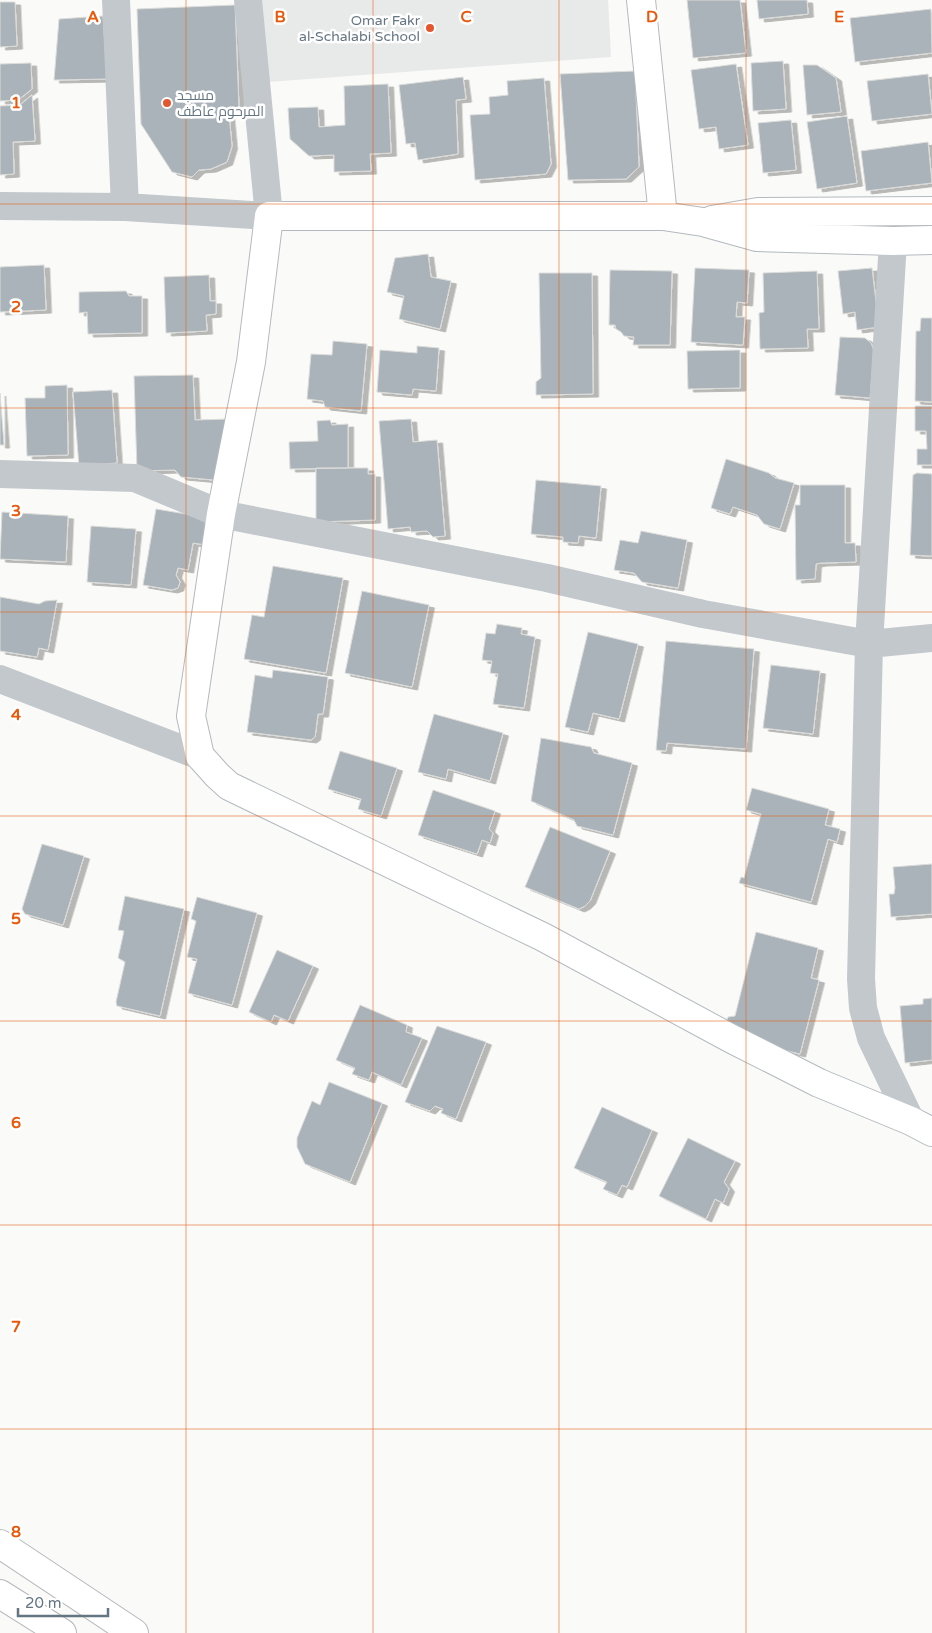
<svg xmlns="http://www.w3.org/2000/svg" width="932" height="1633" font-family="'Varela Round',Cairo,sans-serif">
	<defs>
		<filter id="shadow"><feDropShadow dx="5.5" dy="3" stdDeviation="0" flood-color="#0004"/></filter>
	</defs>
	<rect width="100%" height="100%" fill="#fafaf8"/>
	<path fill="#e8e9e9" d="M250,0H608L611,57L254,83Z"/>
	<path fill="#aab3b9" stroke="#dcdcda" filter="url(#shadow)" d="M687,0H740L746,53L693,58Z
		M757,0H807L808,14L759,19Z
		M0,2H15L17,46L0,47Z
		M235,5L239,109L229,115L232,146L227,162L211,169L199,170L192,177L172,172L141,124L137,9Z
		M931,9L932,53L855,62L850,18Z
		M103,16L107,79L54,80L59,19Z
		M783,61L786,109L753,111L751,63Z
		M31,63L32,89L18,100L0,101V64Z
		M736,64L748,145L719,149L716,127L699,129L691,70Z
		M803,65H817L836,78L841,112L807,115Z
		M635,71L639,167L626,179L568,180L560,74Z
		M928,74L932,114L872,121L867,81Z
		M463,77L466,99L456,100L458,154L418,160L415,143L406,144L399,85Z
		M544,78L551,164L546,174L475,180L470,115L490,114L489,97L508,95L507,81Z
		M388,84L391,153L370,154L371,171L334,172V155L309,156L290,139L288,108L318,107L319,127L345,125L344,86Z
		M32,95L35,141L13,142L14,174L0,175V106L20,105Z
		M847,116L857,183L817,189L807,122Z
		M791,120L796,170L763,173L758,123Z
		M928,142L932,183L866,191L861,151Z
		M428,254L431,277L451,281L440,329L399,319L404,296L387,292L395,258Z
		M44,265L46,310L0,312V267Z
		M695,268L749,270L747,303L737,302L736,317H745L743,345L691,342Z
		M872,268L879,327L857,330L855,312L843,314L838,271Z
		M610,270L672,271L670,345H633L634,337L624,336L621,332L616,329L615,325H609Z
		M817,271L819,329H807L808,348L760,349L759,313L764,312L763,273Z
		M539,273H592L593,394L536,395V382L541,378Z
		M209,275L210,301H216V314L206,315L207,331L166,333L164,277Z
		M126,291L129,296H142V333L88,334L87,312L79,313V292Z
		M921,318H932V402L915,401L916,331H920Z
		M840,337L865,338L871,343L874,351L870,398L835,395Z
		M333,341L367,344L361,411L325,407L323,401L307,399L311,354L332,355Z
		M417,346L439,348L436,391L413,389L412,395L377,392L380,350L417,353Z
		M740,350V388L688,389L687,351Z
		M193,375L195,420L230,419L225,481L181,477L175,470L137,471L134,376Z
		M67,385L68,455L27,456L25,398H45V386Z
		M112,390L117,463L79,466L73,392Z
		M0,393L4,445H0Z
		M915,406H932V465H917V449H927L926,431H915Z
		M411,419L413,442L437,440L445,536L433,537L427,531L411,532L410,527L388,529L379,421Z
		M330,420L332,425L348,424V468L290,469L289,442L318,441L317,421Z
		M726,459L769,473L775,478L794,483L780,529L764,524L757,515L733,507L730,514L711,508Z
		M316,468H368V474H375V520L316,522Z
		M917,473L932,474V556L910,555L913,475Z
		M536,480L601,486L596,538L579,536L578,543L563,542V537L531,534Z
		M800,485H845V543H855L856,562L821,563L816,564L815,579L796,580L795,505H800Z
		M156,509L210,518L206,545L193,543L188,570L178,568L176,575L180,582L178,588L172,590L143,585Z
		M2,512L68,516L66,562L0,559Z
		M91,526L136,529L131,585L87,582Z
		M641,531L687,540L678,588L642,582L634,573L614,570L620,540L638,543Z
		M273,566L343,578L326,673L244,659L252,615L264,617Z
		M362,591L429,605L412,687L345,673Z
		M0,597L39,604L45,601L57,600L48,650L39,648L37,657L0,651Z
		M497,624L522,628L521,634L535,637L524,708L493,704L498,674L490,673L492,661L482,660L486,633L495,634Z
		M588,632L638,644L619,719L593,713L588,732L565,727Z
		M666,641L754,649L746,749L667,743L666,751L656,750Z
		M771,665L820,671L813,734L763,728Z
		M273,670L328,677L323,714H318L315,737L311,740L247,732L255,675L272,678Z
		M434,714L503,733L490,781L448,769L446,779L418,772Z
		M541,738L591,747L594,753L632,763L613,835L577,826L574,820L531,801Z
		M340,751L397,768L381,816L358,809L361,799L328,789Z
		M752,788L829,809L825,825L840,829L837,842L828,839L811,902L739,883L741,877L744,878L761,814L746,810Z
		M433,790L495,811L489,829L493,833L490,843L482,840L477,854L418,835Z
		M550,827L610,851L590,901L585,906L579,909L525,887Z
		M42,844L84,856L63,925L25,914L22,909Z
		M932,864V914L891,917L889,894H894L895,888L893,867Z
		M125,896L184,909L160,1016L117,1006L116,1002L125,962L118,958L124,931L118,930Z
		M197,897L257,913L232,1005L188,993L197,959L187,957L196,921L191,919Z
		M756,932L818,948L811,978L819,980L800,1054L776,1048L724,1028L728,1017L735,1016Z
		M277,950L313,966L288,1021L274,1015L271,1022L249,1012Z
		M932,998V1060L905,1063L900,1006L923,1004V999Z
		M360,1005L407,1025L406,1032L422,1038L401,1085L372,1072L369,1080L352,1074L355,1068L336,1060Z
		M437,1026L486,1042L456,1119L441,1113L443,1109L435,1106L430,1111L405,1102Z
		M329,1082L382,1103L350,1182L305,1164L297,1147V1138L312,1101L320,1105Z
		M602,1107L652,1130L627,1187L622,1185L617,1195L603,1189L607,1182L574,1168Z
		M688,1138L735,1161L724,1182L729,1189L723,1203L715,1199L706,1219L659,1196Z"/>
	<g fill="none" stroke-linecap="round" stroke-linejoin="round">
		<defs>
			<path id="secondary" d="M641,0L663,216
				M712,220L758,212L932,211
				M932,240L893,241L757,237L703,222L663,216H269L251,362L221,514L191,716L200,756L217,775L229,786L543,937L730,1038L819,1083L911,1121L932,1132"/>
			<path id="highway" d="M0,1544L134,1633
				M0,1594L62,1633"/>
		</defs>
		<use href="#secondary" stroke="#b3babf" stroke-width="30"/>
		<use href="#highway" stroke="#b4b9bd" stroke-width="30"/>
		<path stroke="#c3c8cc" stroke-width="28" d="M116,0L125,207
			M0,206L125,207L269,216L248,0
			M893,241L869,644L861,979L863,1008L871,1038L911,1121
			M0,474L135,478L221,514L547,578L703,614L869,644L932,638
			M0,679L200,756"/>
		<use href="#secondary" stroke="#fff" stroke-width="28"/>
		<use href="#highway" stroke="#fff" stroke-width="28"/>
	</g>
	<path fill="none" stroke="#e8590c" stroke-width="1" stroke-opacity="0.55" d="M186,0V1633M373,0V1633M559,0V1633M746,0V1633M0,204H932M0,408H932M0,612H932M0,816H932M0,1021H932M0,1225H932M0,1429H932"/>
	<g fill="#e4572e" stroke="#fff" stroke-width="2">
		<circle cx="430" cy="28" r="5"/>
		<circle cx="167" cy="103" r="5"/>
	</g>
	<g text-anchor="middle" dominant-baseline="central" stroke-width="5" stroke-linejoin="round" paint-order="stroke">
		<g font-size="14" fill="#657683" stroke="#fff" text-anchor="end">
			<text x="420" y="20">Omar Fakr<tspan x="420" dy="16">al-Schalabi School</tspan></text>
			<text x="177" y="95" text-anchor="start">مسجد<tspan x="177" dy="16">المرحوم عاطف</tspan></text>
		</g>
	</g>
	<g font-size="16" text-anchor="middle" font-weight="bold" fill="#e8590c" stroke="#fff" stroke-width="5" stroke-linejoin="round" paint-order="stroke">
		<text x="93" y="22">A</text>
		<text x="280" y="22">B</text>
		<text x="466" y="22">C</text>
		<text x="652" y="22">D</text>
		<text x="839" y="22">E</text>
		<text x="16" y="108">1</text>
		<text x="16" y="312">2</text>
		<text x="16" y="516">3</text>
		<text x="16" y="720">4</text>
		<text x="16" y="924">5</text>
		<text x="16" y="1128">6</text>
		<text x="16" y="1332">7</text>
		<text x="16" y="1537">8</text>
	</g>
	<path d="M18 1608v8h90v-8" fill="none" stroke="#657683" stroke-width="2.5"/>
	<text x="25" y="1608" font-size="15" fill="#657683" stroke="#ffffff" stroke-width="4" paint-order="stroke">20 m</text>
</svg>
